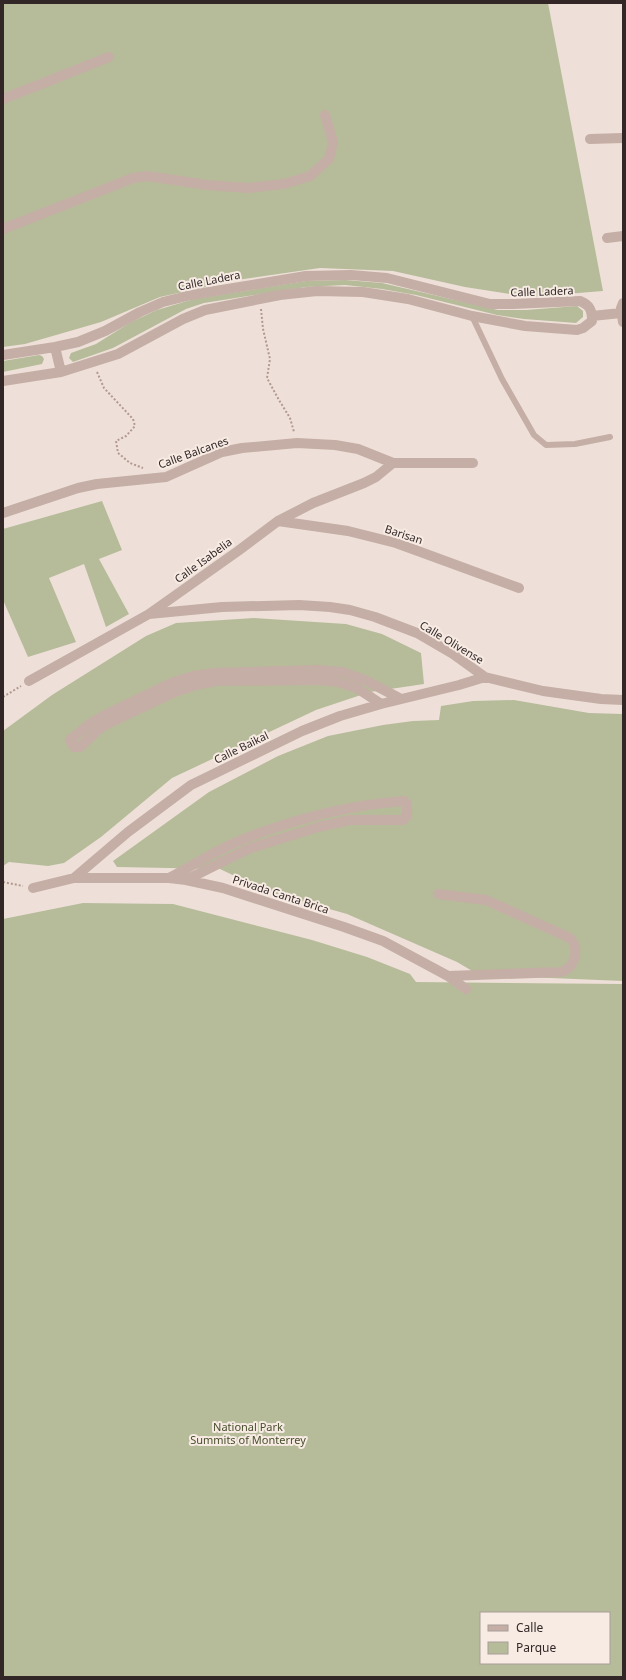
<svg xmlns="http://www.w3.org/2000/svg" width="626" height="1680" font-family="'Noto Sans',sans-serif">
	<rect width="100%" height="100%" fill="#eee0d8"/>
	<path fill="#b6bc9a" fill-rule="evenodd" d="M3,3H548L603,291L529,297L465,287L393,271L320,268L237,280L160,297L101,322L25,344L3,347Z
		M345,280L382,283L498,310H526L577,306L583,311V317L576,323L524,319L497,315L416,295L382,289L345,285L306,287L204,303L186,309L113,348L73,362L69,358L71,353L96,344L131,322L157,310L194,299L306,281Z
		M39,355L42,356L44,359L42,364L3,372V361Z
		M102,501L122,550L99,559L129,614L106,627L84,564L49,578L76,642L28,657L3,600V529Z
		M254,618L346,624L382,634L421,653L424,684L370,692L316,710L172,778L101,837L64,863L48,866L9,862L3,866V731L52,695L146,636L176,623Z
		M514,700L589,713L623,714V981L479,975L457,962L347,914L266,891L220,869L117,867L113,861L209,792L278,756L328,736L383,725L413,721L439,720L441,706L473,701Z
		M83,903L173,904L312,940L367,957L410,974L416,982L623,984V1677H3V919ZM481,1613H609V1663H481Z"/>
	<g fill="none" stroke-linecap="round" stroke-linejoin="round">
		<path stroke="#b19890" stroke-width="2" stroke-dasharray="2 2" stroke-linecap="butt" d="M261,309L263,329L270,359L267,378L279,400L290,418L294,432
			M97,372L104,388L133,419L135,426L126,436L116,441L118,453L130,463L143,468
			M3,697L21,686
			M3,882L23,886"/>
		<path stroke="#c5aea5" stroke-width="6" d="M472,316L502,379L534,435L546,445L575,444L610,437"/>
		<path stroke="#c5aea5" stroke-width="10" d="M3,99L109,57
			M590,139L623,138
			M3,229L133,178L147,176L207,185L248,188L284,184L310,176L329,159L333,142L325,115
			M607,238L623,236
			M623,303L621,308L623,322
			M592,316L621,313
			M55,347L61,372
			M3,355L55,347L78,342L105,331L140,312L163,302L191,295L306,276L351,275L387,278L490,304H513L580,301C590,305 592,310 592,321L583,328L577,330L525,326L472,316L408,299L363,292L317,291L280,295L205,310L183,319L118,354L61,372L3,381
			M3,513L78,488L97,484L166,477L222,452L242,448L297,443L335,445L358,449L393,463H473
			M278,521L348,531L396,543L519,588
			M149,614L222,607L299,605L330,607L350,610L375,617L417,633L453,654L485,677L543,691L601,699L623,700
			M29,681L149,614L238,551L278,521L313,503L364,483L376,477L393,463
			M381,704L357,688L338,682L319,680L216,681L196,685L175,692L107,724L98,730L80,747H74L70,740L91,723L103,716L171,683L193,676L215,673L319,670L342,672L365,680L401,699
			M74,878H169L186,880L223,888L344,927L383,941L448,976L466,989
			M169,878C194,865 218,849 244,839C295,819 349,805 404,801L407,804V816L403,820H350L318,827L248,849L186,880
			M33,888L74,878L128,832L191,785L302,731L340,716L381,704L459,685L485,677
			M438,894L486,900L570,938C580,949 575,968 561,972L448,976"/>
	</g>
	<g text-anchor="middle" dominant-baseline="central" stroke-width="4" stroke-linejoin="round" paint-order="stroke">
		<g font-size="11" fill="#322726" stroke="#f7ebe4">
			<text transform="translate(209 280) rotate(-11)">Calle Ladera</text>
			<text transform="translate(542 291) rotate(-2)">Calle Ladera</text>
			<text transform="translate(193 452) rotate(-20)">Calle Balcanes</text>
			<text transform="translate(404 534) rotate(18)">Barisan</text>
			<text transform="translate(203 560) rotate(-36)">Calle Isabelia</text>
			<text transform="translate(452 642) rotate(31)">Calle Olivense</text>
			<text transform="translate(241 747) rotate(-26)">Calle Baikal</text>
			<text transform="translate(281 894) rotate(18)">Privada Canta Brica</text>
		</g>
		<g font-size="11" fill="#474e2c" stroke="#f7ebe4">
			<text x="248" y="1426">National Park<tspan x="248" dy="13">Summits of Monterrey</tspan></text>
		</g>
	</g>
	<rect width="626" height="1680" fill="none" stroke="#322726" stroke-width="8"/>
	<rect x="480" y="1612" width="130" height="52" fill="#f7ebe4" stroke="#a89d98"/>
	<rect x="488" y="1625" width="20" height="6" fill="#c5aea5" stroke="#a89d98"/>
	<text x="516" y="1632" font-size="12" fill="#322726">Calle</text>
	<rect x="488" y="1642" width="20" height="12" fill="#b6bc9a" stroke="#a89d98"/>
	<text x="516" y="1652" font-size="12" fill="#322726">Parque</text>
</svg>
